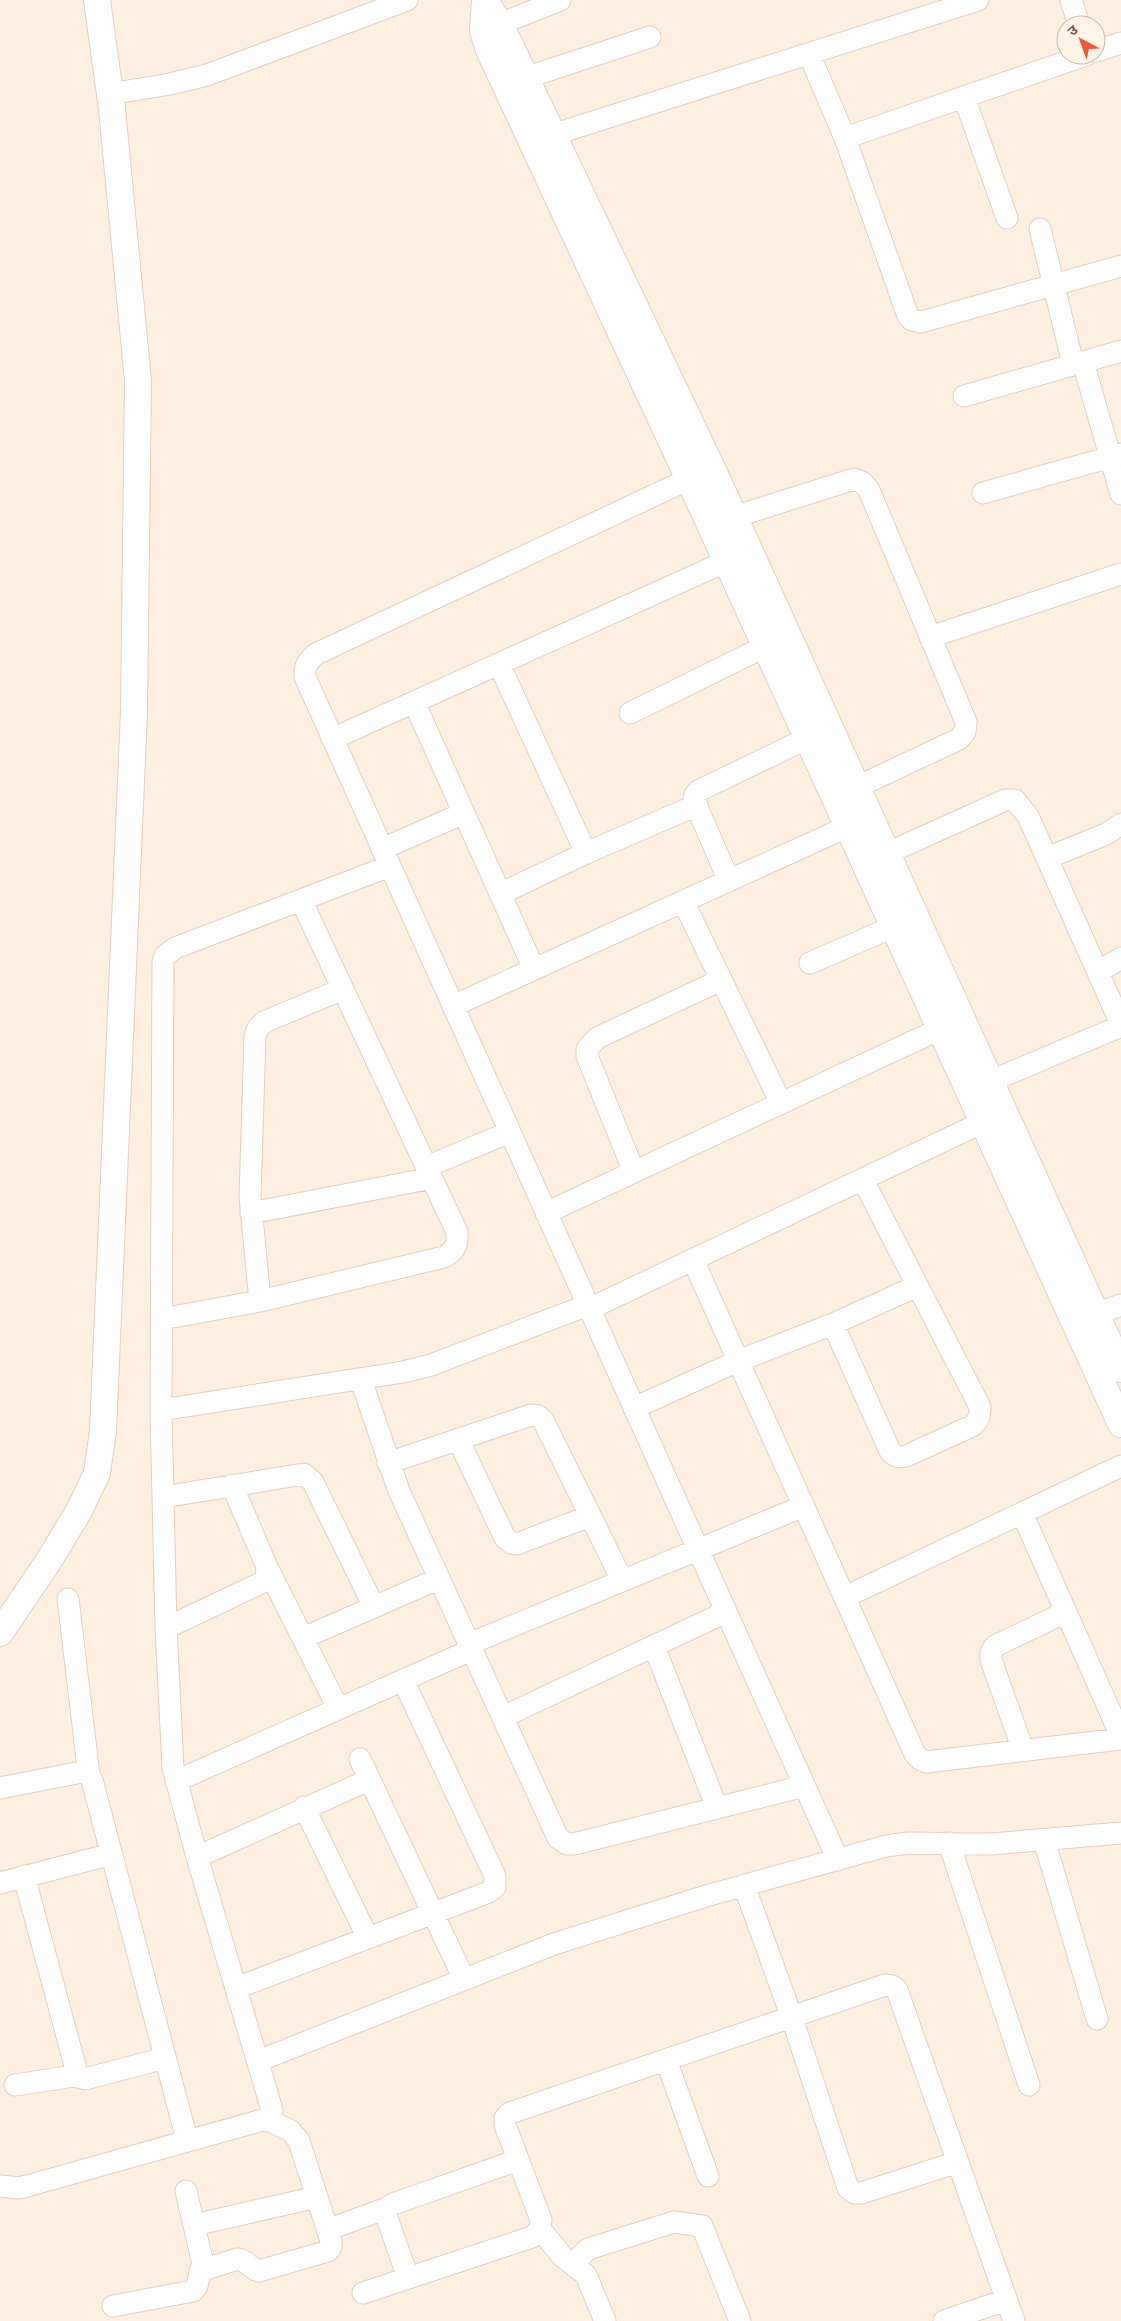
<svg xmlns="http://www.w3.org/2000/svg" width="1121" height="2321" font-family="Helvetica,'Noto Sans Devanagari',sans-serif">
	<rect width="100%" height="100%" fill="#fdf0e0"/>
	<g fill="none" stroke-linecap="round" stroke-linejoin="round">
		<defs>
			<path id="minor" d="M1071,0L1079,25
				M485,30L560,0
				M1096,51L1121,43
				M809,54L845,138L908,316L912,320L921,322L1121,266
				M525,78L650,37
				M110,94L170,84L207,75L407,0
				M964,97L1007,218
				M552,135L978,0
				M845,138L1086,55
				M1040,229L1073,364
				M1083,362L1121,494
				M964,396L1121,351
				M689,479L316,654C308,661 304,666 305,677L838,1860
				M983,493L1121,454
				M734,517L854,479L862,482L869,490L966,722L965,732L959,739L857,787
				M930,637L1121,574
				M499,664L586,853
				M414,702L534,969
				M630,713L766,646
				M332,739L727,561
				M382,849L464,813
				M888,853L1005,800H1015L1028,816L1121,1024
				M1047,858L1106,834L1121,824
				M729,881L694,800L695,795L698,791L808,738
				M500,894L586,853L697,805
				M683,901L781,1103
				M810,963L895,926
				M1098,972L1121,958
				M453,1006L849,826
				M977,1087L1121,1026
				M426,1167L510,1132
				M634,1172L587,1056V1049L597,1038L721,980
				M251,1213L432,1178
				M546,1213L942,1028
				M693,1260L915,1754L920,1759L926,1762L1121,1739
				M260,1301L250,1197L255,1036L258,1028L264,1022L343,989
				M589,1309L998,1115
				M1096,1314L1121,1305
				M162,1319L260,1301L444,1257C455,1251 458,1244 457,1232L301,900
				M833,1324L890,1451C895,1457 899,1458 906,1456L972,1426C979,1420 980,1416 980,1407L863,1180
				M361,1380L399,1491L558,1838L567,1844H574L804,1786
				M634,1408L738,1361L833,1324L917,1286
				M161,1410L403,1372L431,1365L588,1305
				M458,1439L505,1538L511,1543L517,1544L590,1516
				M388,1463L531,1415L538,1416L543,1420L622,1580
				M163,1497L304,1474L313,1482L374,1607
				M1022,1513L1121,1736
				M267,1567L338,1708
				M845,1597L1121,1466
				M68,1599L89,1775
				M166,1628L263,1582L266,1578L267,1567L232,1485
				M303,1638L438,1579
				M469,1644L804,1506
				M654,1646L717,1808
				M503,1717L726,1612
				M1023,1750L991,1660V1652L995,1646L1066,1612
				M360,1759L464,1979
				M176,1781L471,1650
				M0,1788L82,1772L89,1775L92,1780L187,2140
				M304,1807L368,1938
				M1044,1840L1097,2019
				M949,1843L1029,2085
				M197,1857L369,1780
				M24,1876L78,2077L85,2079L165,2058
				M0,1883L112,1854
				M744,1885L792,2018L848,2188L854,2193H861L958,2162
				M236,1988L489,1892L495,1887V1876L403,1680
				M666,2060L708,2176
				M258,2061L554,1944L706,1896L886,1846L909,1843L991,1844L1121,1833
				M15,2085L74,2076L78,2077
				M0,2186L19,2188L27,2186L266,2119L270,2116L272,2110L197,1857L173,1768L166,1628L161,1410L163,962L165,956L175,948L390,866
				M186,2191L204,2268
				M194,2225L317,2197
				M540,2229L563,2257L586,2275L605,2321
				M327,2230L387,2208
				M573,2264L588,2249L674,2222L702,2226L740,2321
				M408,2278L386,2215L387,2208L393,2204L518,2160
				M363,2293L532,2237L540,2229L541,2220L505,2125V2118L510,2113L885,1985L892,1986L897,1990L1014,2321
				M113,2306L193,2291L197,2286L200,2271L237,2259C248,2260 250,2269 259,2271L328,2251L331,2247V2241L299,2141L291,2131L266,2119
				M944,2321L1006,2300"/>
			<path id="tertiary" d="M485,0L483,31L489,50L689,479L1121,1424
				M485,1L500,24L712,468L1121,1369
				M0,1633L48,1562L79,1511L97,1473L103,1431L134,712L138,381L112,109L97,0"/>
		</defs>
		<use href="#minor" stroke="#e4cdbe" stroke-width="23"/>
		<use href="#tertiary" stroke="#e4cdbe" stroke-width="28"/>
		<use href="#minor" stroke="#fff" stroke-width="21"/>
		<use href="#tertiary" stroke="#fff" stroke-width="26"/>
	</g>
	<g transform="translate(1081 40) rotate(319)"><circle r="24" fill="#fff4e7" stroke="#c8b4a7"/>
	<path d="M0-4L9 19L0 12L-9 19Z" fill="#ee593e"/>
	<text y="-8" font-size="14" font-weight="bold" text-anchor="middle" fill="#755346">उ</text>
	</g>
</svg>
